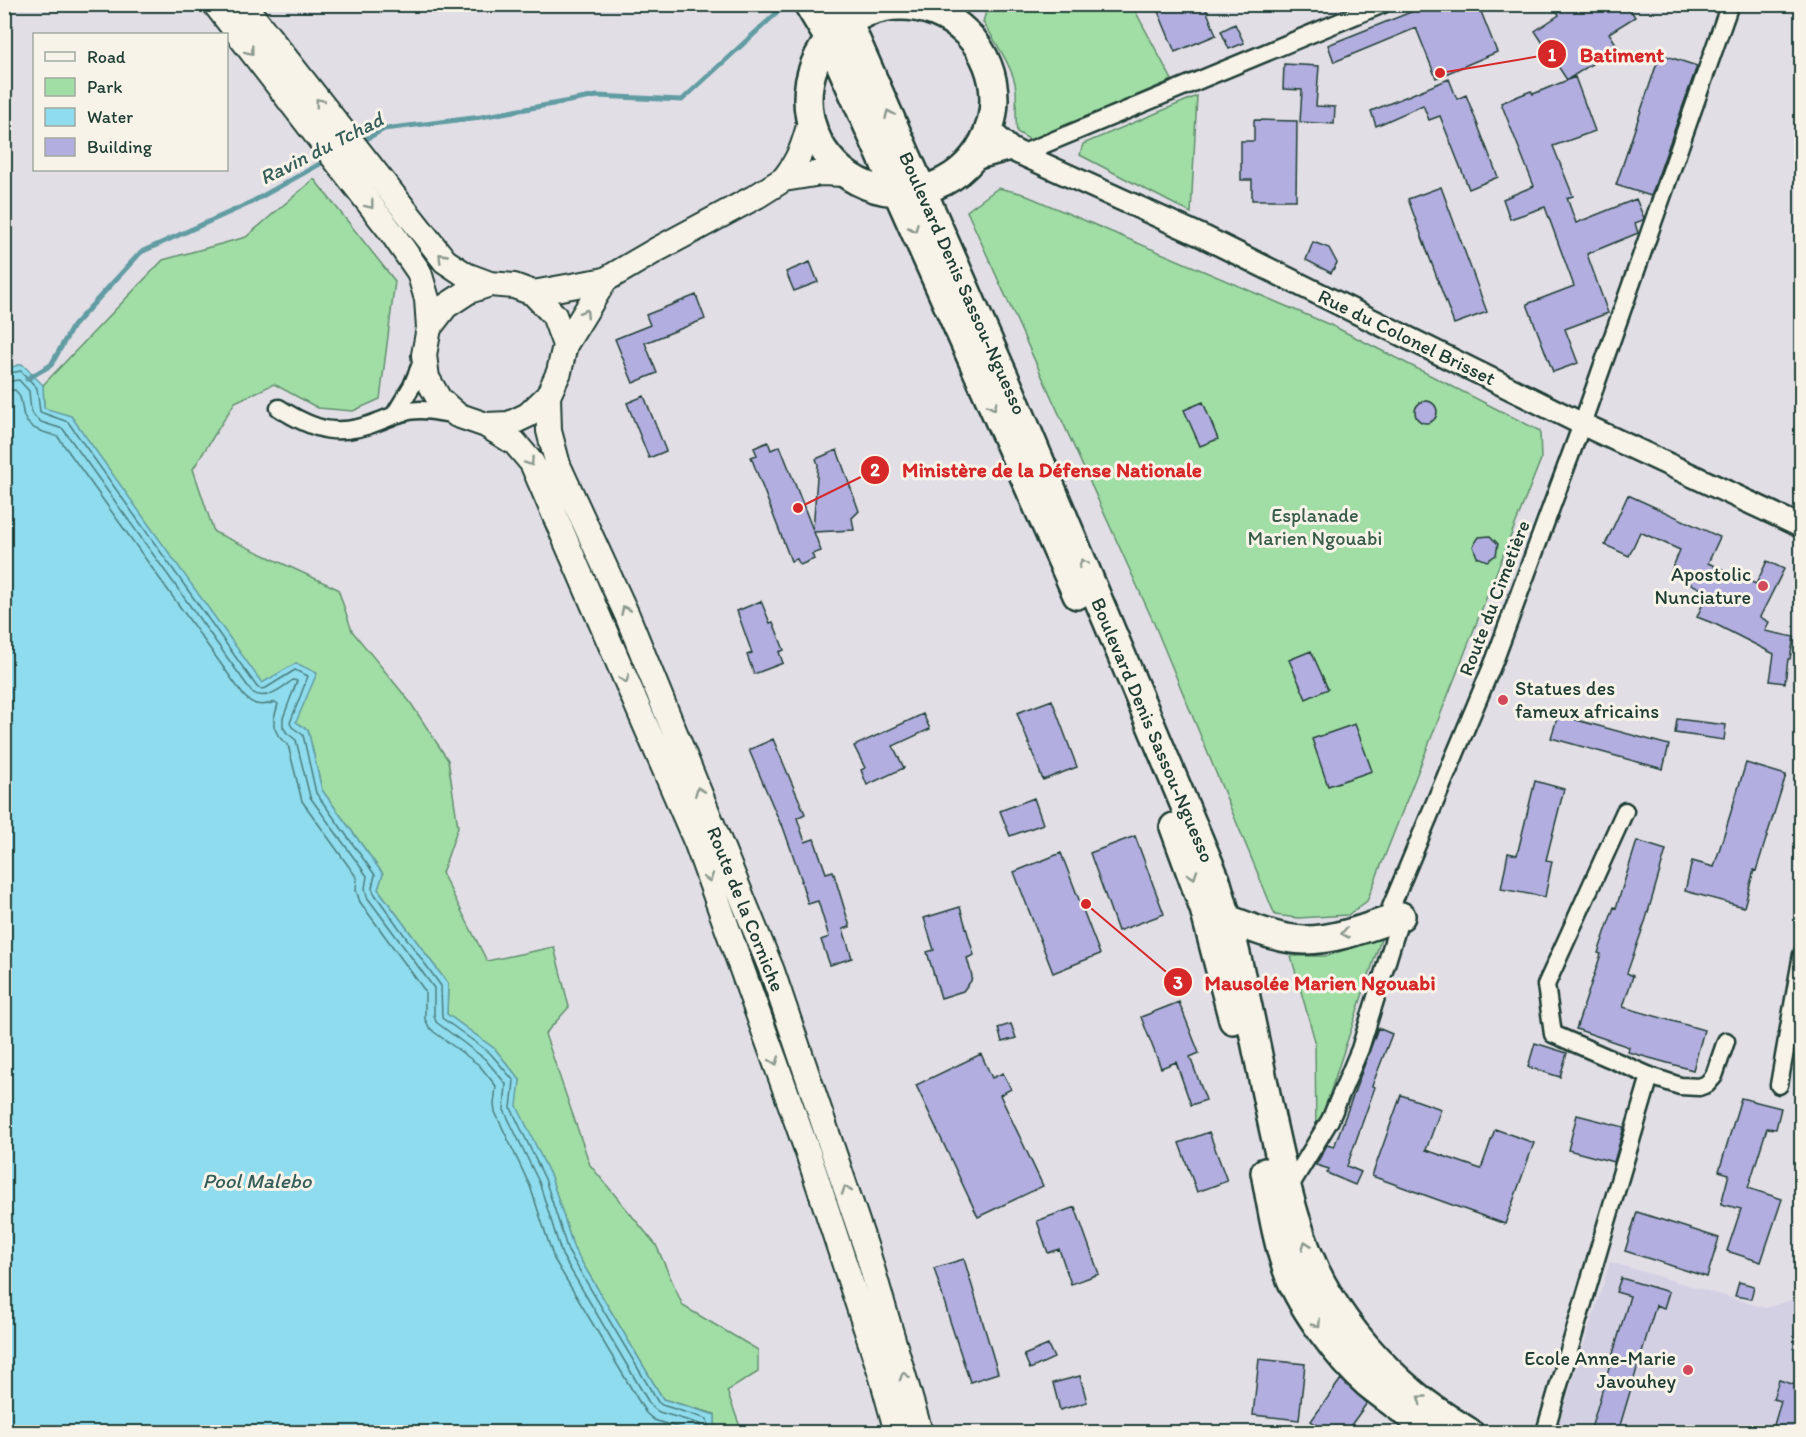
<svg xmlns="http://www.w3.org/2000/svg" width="1806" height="1437" font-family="Itim,sans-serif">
	<rect width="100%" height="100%" fill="#e2dee6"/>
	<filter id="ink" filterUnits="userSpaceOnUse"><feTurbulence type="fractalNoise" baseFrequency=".0167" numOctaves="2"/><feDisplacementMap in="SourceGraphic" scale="12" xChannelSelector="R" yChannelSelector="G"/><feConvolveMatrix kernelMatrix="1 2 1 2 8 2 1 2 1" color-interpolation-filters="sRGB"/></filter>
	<g filter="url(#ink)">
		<path fill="#d4d0e4" d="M1610,1262L1765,1308L1801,1297V1432H1556Z"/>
		<path fill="#a1dea6" stroke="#608e6d" stroke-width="1.5" d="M988,5H1132L1172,80L1032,141L1017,132C1015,118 1017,104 1016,90C1015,70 993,38 983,22Z
			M1197,96L1191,213L1080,155L1083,144Z
			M314,179L395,281L380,399L353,411L318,408L274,384L235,402L193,469L214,532L338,589L352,631L410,702L448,760L458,827L442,873L487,961L554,947L569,1007L545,1034L590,1165L656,1245L683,1306L758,1350V1372L727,1391L742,1432H715V1414L663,1399L574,1249L551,1177L516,1106L520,1080L495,1049L447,1014L448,984L378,889L383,874L322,790L308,730L295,723L296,663L262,684L71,417L44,409L43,385L163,260L246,237Z
			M998,188L1020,193L1335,327L1540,431L1541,459L1367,901L1348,915L1298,918L1275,915L1153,621L967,211Z
			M1382,936L1316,1135L1315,1041L1291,956H1328Z"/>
		<path fill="#8edced" stroke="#629ca3" stroke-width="1.5" d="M22,364L43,385L44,408L71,416L262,683L296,663L317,673L296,722L308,730L322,790L383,874L378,889L448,984L447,1014L495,1049L520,1080L517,1106L551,1177L574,1249L663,1399L715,1415V1432H5L4,369Z"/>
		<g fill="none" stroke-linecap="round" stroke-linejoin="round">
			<path stroke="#4b7d7e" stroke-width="1.5" d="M4,374L21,371L37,388L40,412L68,422L257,687L261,689L266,688L295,670L308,676L290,723L292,727L303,735L316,793L375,875L372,888L374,893L441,986L442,1018L490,1053L514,1081L511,1108L545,1179L568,1251L658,1402L662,1405L707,1419L709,1432
				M4,382L19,380L29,391L31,411L35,417L41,422L63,429L252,692C266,702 281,688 293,680L297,681L283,718V727L287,733L296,740L310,797L367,876L365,888L367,897L434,988V1015L436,1022L485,1059L506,1084L504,1110L539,1182L562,1255L651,1406L659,1412L700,1424L701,1432
				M4,391L15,390C26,399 18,415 30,425C37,432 49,433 58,437L244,696C253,706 263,707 275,702L278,704L274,718V727L279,737L288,745L302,801L357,878L356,890L360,902L425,991V1019L429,1027L434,1032L479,1065L496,1086L494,1105L495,1112L530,1186L554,1259L646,1413L654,1420L692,1432"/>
			<path stroke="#629ca3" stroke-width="5" d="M359,143L384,129L481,117L597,96L682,100L780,10
				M27,379L51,365L73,326L141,252L248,204L327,160"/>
		</g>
		<path fill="#b2aee0" stroke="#1f3d34" stroke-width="1.5" d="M1155,4H1204L1216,35L1175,52Z
			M1431,4H1478L1497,52L1436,78L1416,28L1334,62L1328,45Z
			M1553,4H1627L1635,17L1609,33L1618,47L1567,80L1535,31L1559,15Z
			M1235,24L1244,43L1229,49L1221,31Z
			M1660,54L1697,66L1651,196L1616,185Z
			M1284,64L1319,66L1316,106L1335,107L1334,124L1300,122L1302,90L1283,89Z
			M1575,77L1595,131L1553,146L1573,196L1567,198L1576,223L1636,199L1644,218L1643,220L1635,223L1638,233L1587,254L1608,313L1565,329L1578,363L1553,372L1527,304L1574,286L1545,207L1510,219L1503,199L1534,186L1501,103L1531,91L1533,94Z
			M1449,79L1457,99L1466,95L1498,177L1469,189L1440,116L1429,120L1423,105L1376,126L1371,111Z
			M1254,120L1297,121L1296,200H1252V180H1241V141H1254Z
			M1441,187L1487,312L1454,324L1408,199Z
			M1313,242L1329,248L1337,263L1331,273L1306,260Z
			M810,262L818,282L794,291L786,272Z
			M696,295L705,319L645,343L657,373L633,383L615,339L650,325L646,315Z
			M644,396L666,451L649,458L627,403Z
			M1415 412a11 11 0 1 1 22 0a11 11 0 1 1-22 0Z
			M1203,402L1218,439L1200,446L1184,410Z
			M768,442L771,450L780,446L813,530L818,464L816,459L837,450L859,511L852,518L854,530L814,532L821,551L812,554L814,559L800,565L797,559L791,561L751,457L757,455L754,448Z
			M1628,495L1720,537L1708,563L1756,584L1767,561L1784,569L1760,617L1769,622L1765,631L1794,637L1790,659H1788L1785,683L1770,681L1774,654L1715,624L1697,617L1708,592L1670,574L1680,550L1640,532L1629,556L1605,545Z
			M1490,536L1498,544L1496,555L1487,561L1477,557L1473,546L1479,537Z
			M761,601L770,623L773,622L784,650L779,652L783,663L754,674L747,655L752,653L737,611Z
			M1311,651L1328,689L1306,699L1289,660Z
			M1052,700L1077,767L1043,780L1017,713Z
			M923,714L930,729L893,746L904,768L867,785L861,770L865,768L854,746Z
			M1558,715L1669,745L1663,769L1551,738Z
			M1677,719L1726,725L1724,740L1675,733Z
			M1355,724L1372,771L1328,786L1312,739Z
			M773,739L805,814L797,818L805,842L814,839L826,873L833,871L850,927L843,929L852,958L830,965L821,940L829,937L818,901L808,904L801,881H802L782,824L781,825L749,750Z
			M1746,763L1786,775L1756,871L1754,870L1744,907L1685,891L1692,861L1714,867Z
			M1535,781L1564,789L1546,860L1552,861L1545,897L1501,889L1508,853L1517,855Z
			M1034,798L1043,824L1010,836L1000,811Z
			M1135,836L1164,914L1118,931L1090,853Z
			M1637,841L1666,850L1646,919L1627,973L1633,976L1623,1007L1704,1030L1693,1070L1628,1052L1629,1047L1576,1029L1601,954L1598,953L1614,907L1616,908Z
			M1061,853L1100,954L1053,973L1014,872Z
			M960,907L974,955L967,958L972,976L971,981L963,991L941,998L927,952L934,950L924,918Z
			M1179,1002L1199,1053L1190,1057L1206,1100L1191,1105L1176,1062L1161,1068L1141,1017Z
			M1011,1024L1016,1038L1002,1042L998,1028Z
			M1378,1028L1392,1034L1372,1086L1375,1087L1347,1166L1361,1172L1355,1185L1327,1173L1329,1169L1316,1165L1327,1145L1334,1147Z
			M1535,1043L1567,1053L1560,1077L1528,1067Z
			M981,1054L992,1078L1003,1073L1011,1089L1000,1095L1043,1186L978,1217L916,1085Z
			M1401,1095L1441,1109L1426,1150L1481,1169L1495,1129L1534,1143L1505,1224L1372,1176Z
			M1741,1098L1781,1108L1776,1129L1767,1128L1748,1188L1782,1199L1761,1262L1727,1251L1741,1209L1721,1204L1729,1174L1719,1171Z
			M1577,1115L1624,1127L1614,1162L1568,1150Z
			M1209,1132L1227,1181L1197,1192L1179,1143Z
			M1075,1207L1099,1274L1071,1284L1059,1249L1048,1253L1037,1221Z
			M1637,1212L1719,1238L1707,1277L1625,1251Z
			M964,1259L998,1373L970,1382L950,1321L934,1268Z
			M1621,1278L1669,1292L1664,1308L1656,1305L1618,1432H1590L1630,1296L1616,1292Z
			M1739,1282L1754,1286L1751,1299L1735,1296Z
			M1048,1345L1054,1358L1030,1369L1024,1355Z
			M1259,1359L1305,1364L1299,1420L1253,1415Z
			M1080,1376L1087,1402L1060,1410L1053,1383Z
			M1341,1379L1367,1403L1346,1432H1327L1311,1421Z
			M1779,1380L1802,1387V1432H1772L1781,1401L1773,1399Z"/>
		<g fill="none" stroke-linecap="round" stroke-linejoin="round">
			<defs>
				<path id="minor" d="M1021,154L1383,4
					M279,408C315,431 339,438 380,421C393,416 405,410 420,410C432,410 445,413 457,415
					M395,414L412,386L423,359
					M1625,811L1546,985L1553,1034L1650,1076L1680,1086L1699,1087L1707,1084L1714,1076L1726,1041
					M1779,1085L1802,954
					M1287,1191L1330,1120L1360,1049L1401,916L1391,907L1495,659L1582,424L1730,4
					M1545,1432L1650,1076"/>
				<path id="tertiary" d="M948,18L957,4
					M989,129L1011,149L1021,154L1204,237L1582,424L1802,527
					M971,160L1011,149"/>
				<path id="secondary" d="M215,4L392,233L419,272L427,299L429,328
					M243,4L445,261L466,275L490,284
					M784,179C799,160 804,145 810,122
					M533,293L605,280L658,249L757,196L784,179L821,173L845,174
					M565,345L605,280
					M548,396L549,431L558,465L627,615L772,971L867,1251L920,1432
					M486,425L509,424L528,415L548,396L559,372L565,345L554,315L533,293L514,286L490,284L469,291L446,306L429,328L424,355L427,378L439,399L457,415L486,425L515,443L532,463L697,844L808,1153L881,1374L897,1432"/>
				<path id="primary" d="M808,4L829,39L1077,595
					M837,4L848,22L1011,392L1216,880C1240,958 1254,1038 1271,1118C1284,1176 1297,1243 1328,1294C1350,1331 1380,1365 1413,1393C1430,1408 1450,1420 1469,1432
					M808 99a93 93 0 1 1 186 0a93 93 0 1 1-186 0Z
					M1174,827L1204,909L1233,1020
					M1228,919C1252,928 1280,940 1305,940C1337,940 1371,926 1401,916
					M1265,1172C1271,1204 1277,1244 1289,1275C1303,1310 1339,1358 1367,1383C1388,1400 1411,1416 1433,1432"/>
			</defs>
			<use href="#minor" stroke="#1f3d34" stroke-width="21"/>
			<use href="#tertiary" stroke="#1f3d34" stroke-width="26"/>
			<use href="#secondary" stroke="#1f3d34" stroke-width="28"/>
			<use href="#primary" stroke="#1f3d34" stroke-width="32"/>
			<use href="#minor" stroke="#f7f3e8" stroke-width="16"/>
			<use href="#tertiary" stroke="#f7f3e8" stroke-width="21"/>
			<use href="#secondary" stroke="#f7f3e8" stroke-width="24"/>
			<use href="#primary" stroke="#f7f3e8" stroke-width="27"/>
		</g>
		<defs><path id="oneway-chevron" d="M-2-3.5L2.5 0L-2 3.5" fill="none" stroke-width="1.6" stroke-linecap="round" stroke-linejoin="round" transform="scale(1.5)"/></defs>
		<g stroke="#8b988e">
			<use href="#oneway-chevron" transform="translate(250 51) rotate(52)"/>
			<use href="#oneway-chevron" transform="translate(319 102) rotate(-128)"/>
			<use href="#oneway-chevron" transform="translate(889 114) rotate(-114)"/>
			<use href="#oneway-chevron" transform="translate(370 205) rotate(52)"/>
			<use href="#oneway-chevron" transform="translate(914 228) rotate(66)"/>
			<use href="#oneway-chevron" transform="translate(442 257) rotate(-134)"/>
			<use href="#oneway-chevron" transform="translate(585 313) rotate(-58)"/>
			<use href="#oneway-chevron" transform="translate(993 406) rotate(66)"/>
			<use href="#oneway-chevron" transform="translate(530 462) rotate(56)"/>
			<use href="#oneway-chevron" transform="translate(1083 563) rotate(-113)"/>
			<use href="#oneway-chevron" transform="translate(625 610) rotate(-114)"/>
			<use href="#oneway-chevron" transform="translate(625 679) rotate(67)"/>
			<use href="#oneway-chevron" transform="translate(699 791) rotate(-112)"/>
			<use href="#oneway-chevron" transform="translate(1193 875) rotate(71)"/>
			<use href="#oneway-chevron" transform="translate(709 878) rotate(70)"/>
			<use href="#oneway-chevron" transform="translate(1345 933) rotate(169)"/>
			<use href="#oneway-chevron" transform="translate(775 1061) rotate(70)"/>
			<use href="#oneway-chevron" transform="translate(846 1190) rotate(-109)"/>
			<use href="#oneway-chevron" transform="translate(1306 1245) rotate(-109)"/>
			<use href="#oneway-chevron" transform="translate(1317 1324) rotate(56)"/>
			<use href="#oneway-chevron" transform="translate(904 1376) rotate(-106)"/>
			<use href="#oneway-chevron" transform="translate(1421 1399) rotate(-144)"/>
		</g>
	</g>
	<g fill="#d1495b" stroke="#f7f3e8" stroke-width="2">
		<circle cx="1763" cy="586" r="6"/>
		<circle cx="1503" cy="700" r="6"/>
		<circle cx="1688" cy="1370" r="6"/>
	</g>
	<g text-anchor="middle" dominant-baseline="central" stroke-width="6" stroke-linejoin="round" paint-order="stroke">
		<g font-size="20" fill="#1f3d34" stroke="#f7f3e8">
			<text transform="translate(963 283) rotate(66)">Boulevard Denis Sassou-Nguesso</text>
			<text transform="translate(1407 337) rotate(26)">Rue du Colonel Brisset</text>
			<text transform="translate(1494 598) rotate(-69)">Route du Cimetière</text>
			<text transform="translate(1153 730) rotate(67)">Boulevard Denis Sassou-Nguesso</text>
			<text transform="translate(746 909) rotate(68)">Route de la Corniche</text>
		</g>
		<g font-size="20" fill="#395d4b" stroke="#f7f3e8">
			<text x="1315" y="515">Esplanade<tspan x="1315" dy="23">Marien Ngouabi</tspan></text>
		</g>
		<g font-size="20" fill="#1f3d34" stroke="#f7f3e8" text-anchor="end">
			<text x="1751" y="574">Apostolic<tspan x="1751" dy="23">Nunciature</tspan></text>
			<text x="1515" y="688" text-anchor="start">Statues des<tspan x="1515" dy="23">fameux africains</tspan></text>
			<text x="1676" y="1358">Ecole Anne-Marie<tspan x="1676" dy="23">Javouhey</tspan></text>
		</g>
		<g font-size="21" font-style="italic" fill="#355d59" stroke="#f7f3e8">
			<text transform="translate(321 148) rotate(-27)">Ravin du Tchad</text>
			<text x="257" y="1180">Pool Malebo</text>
		</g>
	</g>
	<path fill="none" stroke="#d62828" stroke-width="2" d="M1440 73L1552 54M798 508L875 470M1086 904L1178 982"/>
	<g fill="#d62828" stroke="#f7f3e8" stroke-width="2">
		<circle cx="1440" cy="73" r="6"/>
		<circle cx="798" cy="508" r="6"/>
		<circle cx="1086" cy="904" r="6"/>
		<circle cx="1552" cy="54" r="15"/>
		<circle cx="875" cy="470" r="15"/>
		<circle cx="1178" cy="982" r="15"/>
	</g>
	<g font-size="18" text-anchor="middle" font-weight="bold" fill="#fff">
		<text x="1552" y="61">1</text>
		<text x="875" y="476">2</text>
		<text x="1178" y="989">3</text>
	</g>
	<g font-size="21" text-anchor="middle" font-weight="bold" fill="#d62828" stroke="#f7f3e8" stroke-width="6" stroke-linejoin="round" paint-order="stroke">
		<text x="1622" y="62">Batiment</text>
		<text x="1052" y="477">Ministère de la Défense Nationale</text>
		<text x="1320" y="990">Mausolée Marien Ngouabi</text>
	</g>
	<rect width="1806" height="1437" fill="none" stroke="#f7f3e8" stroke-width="24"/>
	<rect x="12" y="12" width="1782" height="1413" fill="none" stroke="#1f3d34" stroke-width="2" filter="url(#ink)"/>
	<rect x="33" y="33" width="195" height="138" fill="#f7f3e8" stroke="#a1aaa0" stroke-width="1.5"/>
	<rect x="45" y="52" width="30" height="9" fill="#f7f3e8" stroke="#a1aaa0" stroke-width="1.5"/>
	<text x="87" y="63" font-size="18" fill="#1f3d34">Road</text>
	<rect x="45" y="78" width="30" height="18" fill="#a1dea6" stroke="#a1aaa0" stroke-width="1.5"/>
	<text x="87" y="93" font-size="18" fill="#1f3d34">Park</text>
	<rect x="45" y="108" width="30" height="18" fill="#8edced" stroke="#a1aaa0" stroke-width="1.5"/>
	<text x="87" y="123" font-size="18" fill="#1f3d34">Water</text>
	<rect x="45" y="138" width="30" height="18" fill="#b2aee0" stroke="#a1aaa0" stroke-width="1.5"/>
	<text x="87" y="153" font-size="18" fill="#1f3d34">Building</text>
</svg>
